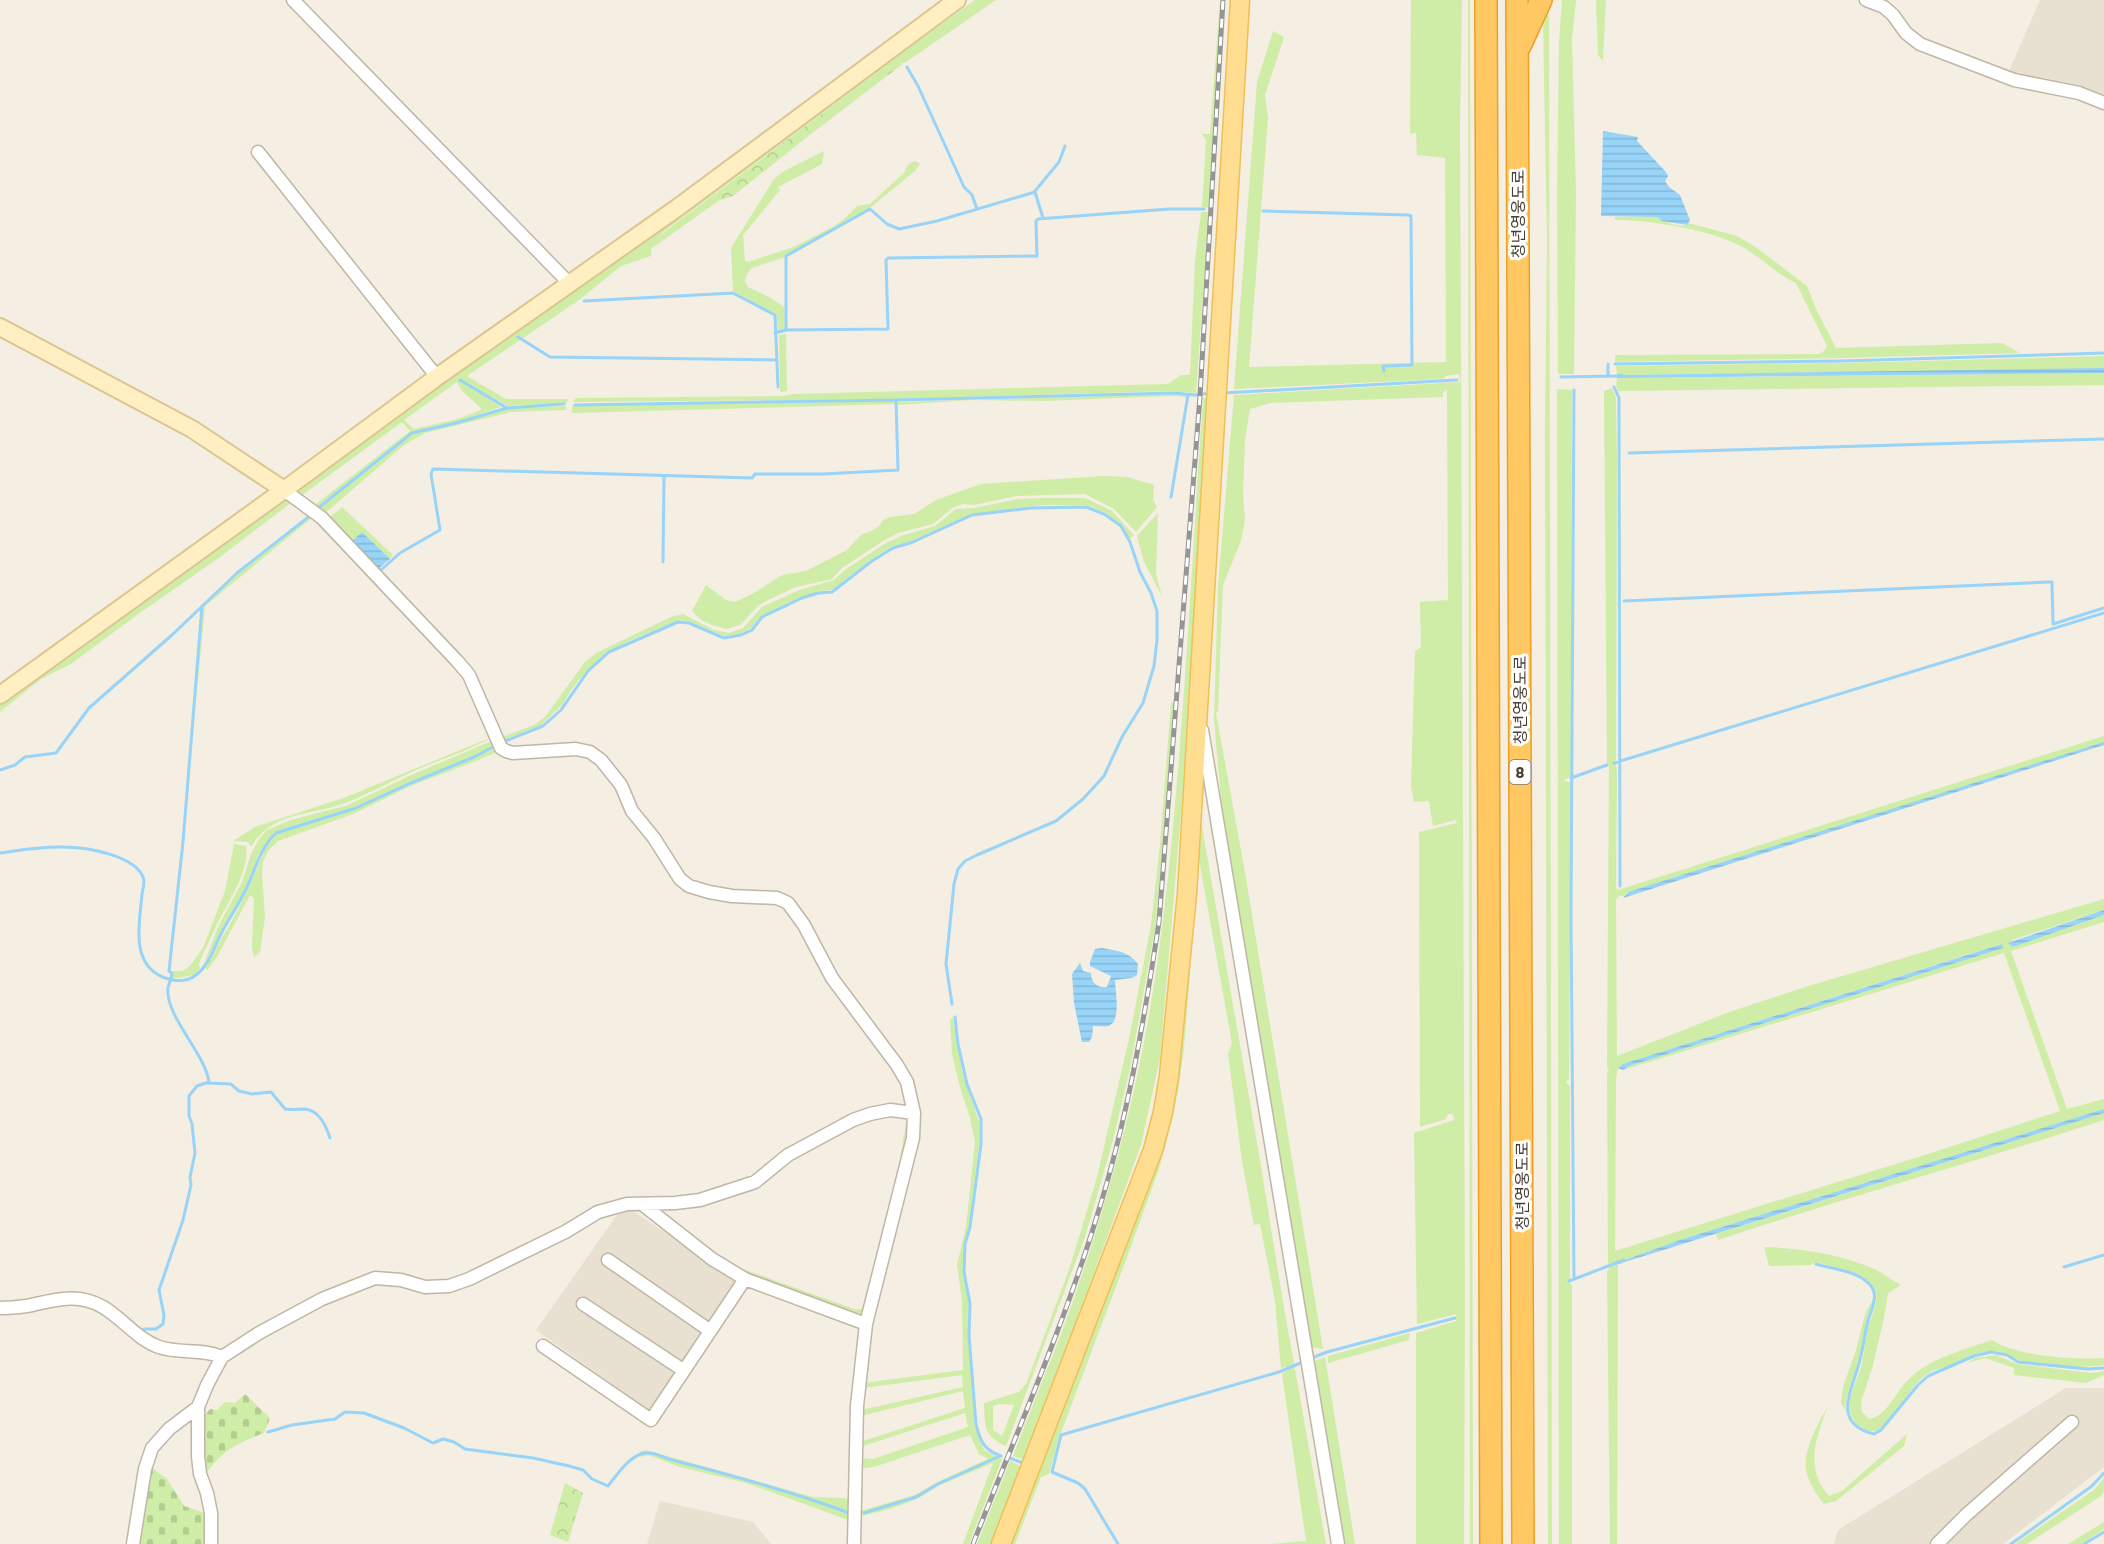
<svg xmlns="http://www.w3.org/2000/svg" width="2104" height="1544" font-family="'Titillium Web','Noto Sans KR',sans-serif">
	<defs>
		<pattern id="forest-crowns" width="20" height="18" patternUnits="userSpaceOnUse" patternTransform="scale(1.5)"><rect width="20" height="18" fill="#cfeda7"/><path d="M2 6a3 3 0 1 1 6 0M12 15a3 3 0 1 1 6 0" fill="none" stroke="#b3cc90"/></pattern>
		<pattern id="cemetery-stones" width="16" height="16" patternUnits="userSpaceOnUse" patternTransform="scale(1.5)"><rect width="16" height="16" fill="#cfeda7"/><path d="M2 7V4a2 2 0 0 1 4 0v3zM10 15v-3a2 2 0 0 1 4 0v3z" fill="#b3cc90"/></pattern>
		<pattern id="water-rules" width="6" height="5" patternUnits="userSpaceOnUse" patternTransform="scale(1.5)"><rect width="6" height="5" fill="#98d3f8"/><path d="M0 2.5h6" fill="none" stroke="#84b6d5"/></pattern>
	</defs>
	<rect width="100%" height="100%" fill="#f4eee3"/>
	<path fill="#e8e0d1" d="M2040,0H2104V109L2009,71Z
		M624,1205L738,1281L653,1413L536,1330Z
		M2066,1388H2104V1467L2003,1544H1834L1838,1530Z
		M660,1501L753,1522L771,1544H647Z"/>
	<path fill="#cfeda7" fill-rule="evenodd" d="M975,0H996L906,62L882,69L664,231L651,249V256L621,266L579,300L467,376L506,399H568L567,403L508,406L459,379L501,407L456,422L411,432L316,508L314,506L316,504L410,431L402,422L301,496L297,493V489ZM457,382L462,391L481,408V410L457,419L414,429L404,420Z
		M1220,0H1223L1209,208L1202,207L1206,140L1202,134H1210Z
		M1411,0H1462L1460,128L1465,1288L1464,1544H1416V1333L1456,1321V1314L1417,1324L1414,1133L1454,1120L1453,1114H1448L1446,1119L1420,1127L1419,832L1457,823L1456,820L1433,826L1429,801L1414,802L1411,786L1415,651L1421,647L1420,602L1448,600L1447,390L1443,392V397L1270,403L1250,409L1245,440L1243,493L1245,520L1241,541L1223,585L1218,711L1216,713L1246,878L1323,1349L1312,1347L1234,885L1221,799L1214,720L1218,586L1234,395L1460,382L1459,374L1446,376L1443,379L1234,389L1257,82L1273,31L1284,37L1265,95L1268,118L1249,367L1446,362L1445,158L1417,155L1416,133L1410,134Z
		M1468,0H1470L1473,1544H1470Z
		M1562,0H1576L1572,40L1576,193L1574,374H1558L1557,197L1559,41Z
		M1596,0H1606L1603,61L1598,55Z
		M1549,13L1552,1544H1548L1545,435L1547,241L1543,22Z
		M824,151L822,164L778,187L780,190L743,235L745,261L748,262L796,246L834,226L844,219L857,206L870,204L905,172C907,165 909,163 916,161L920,164L915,171L871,207L782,258L752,268L747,274L745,281L748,287L771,298L784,307L785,329L778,331L776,314L733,291L731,248L774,179L784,171Z
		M1201,212H1209L1196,393L1171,391L895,399L573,402L576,398L785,396L793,394L1168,384L1181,375H1190L1195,261Z
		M1615,217H1658C1665,223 1678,227 1687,225L1688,223L1737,236L1757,248L1807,286L1816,309L1836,348L2002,343L2020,353L1842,358L1615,362V355L1819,354L1824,351L1827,346L1796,283C1778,275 1764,260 1746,249C1714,230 1653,220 1615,220Z
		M786,334L787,391L780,392L779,335Z
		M2104,356V368L2097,369L1626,375L1617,373L1616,366L1844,363Z
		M2104,373V385L1618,391L1616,386L1617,378H1628Z
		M1612,388L1616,398L1617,462L1616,760L1613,762V764H1616L1617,774L1616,888L1618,890L2104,736V742L2097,745L1628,892L1623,896H1619L1616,899L1617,1056L1732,1011L1805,987L2104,899V910L2012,940L2013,947L2104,915V922L2011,951L2067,1109L2104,1099V1109L1680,1240L1616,1265H1618L1617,1544H1610L1607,1272L1609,1268L1608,1264L1607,1074L1609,1069L1607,1067L1609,766L1607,763L1604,391ZM2001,944L2002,948L1629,1066L1623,1070L2004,953L2060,1111L1928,1154L1615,1251L1616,1079L1618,1068L1623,1064Z
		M1557,389L1572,390L1571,776L1563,781L1570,782L1571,787L1569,1079L1566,1082L1570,1087V1278L1568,1281L1572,1285V1544H1559Z
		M1174,394L1186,395V397L1173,396L1044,401L972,400L898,405L897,402Z
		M1203,398H1208L1181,814L1160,1058L1141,1145L1025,1460L1013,1456C1032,1405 1054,1355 1072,1304C1102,1218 1127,1131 1144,1042C1163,944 1172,845 1180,745C1189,630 1195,514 1203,398Z
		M894,401V404L572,413V406Z
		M566,406V410L511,412L425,433L404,445L323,515L317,510L413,434L508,409Z
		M1103,476L1127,477L1154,485L1153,500L1157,507L1136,532L1114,509L1085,494L1017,496L974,505L963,504L954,507L933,524L898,533L883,541L842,568L832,579L796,587L768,600L758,606L740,625L726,629L712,625L701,620L692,611L706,585L726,600L735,602L754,593L782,575L806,571L847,550L862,534L870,532L879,526L883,520L890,517L914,514L936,500L981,484Z
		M1042,498H1085L1112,511L1134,535L1130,539L1121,526L1104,512L1086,505H1043L972,514L912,541L891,547L872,559L832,590L818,591L779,607L761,616L751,628L740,634L725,636L688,621L679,620L631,640L608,652L587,670L571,690L563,704L541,725L501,741L499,738L534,725L545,717L585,662L596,653L673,616L683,614L714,630L729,633L743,628L762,607L799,590L834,580L846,569L886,543L901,536L935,526L956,509L974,508L1018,499Z
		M285,499L292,502L220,557L137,615L71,664L41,679L0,712V705L38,676Z
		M342,507L393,555L390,559L362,532L352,541L329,518Z
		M1158,513L1156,575L1162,596L1144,562L1137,536Z
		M313,515L314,516L205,606L190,766L203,606L238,574Z
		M1174,702L1156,923L1130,1069L1112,1144L1085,1237L1006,1446C983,1435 985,1427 984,1403L1019,1392L1026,1384L1069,1270L1097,1177L1130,1034L1151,925L1160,845L1171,703ZM999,1404L1014,1405L1002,1436L993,1430V1406Z
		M492,737C469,751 441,759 416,770C393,780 371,793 348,802C313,816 273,810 251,847L248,842L233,841L255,827L346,797Z
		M494,740L496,744L474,756L411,782L356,807L275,832L259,854L243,893L203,966L218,927L242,882L251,854L259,839L267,830L291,820L348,805L416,773Z
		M498,747L499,751L476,761L413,785L353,814L278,841L268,851L263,862L262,873L265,917L260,952L254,957L252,948L254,898L250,895L217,957L207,970L205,968L239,908L268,843L277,834L355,809Z
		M1200,815L1260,1160L1282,1296L1326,1544H1270L1306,1541L1282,1374L1288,1370L1286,1366L1281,1369L1275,1301L1260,1224L1254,1225L1242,1161L1228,1054L1232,1043L1199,860L1184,1048L1179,1086L1172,1121L1159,1169L1126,1260L1059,1438L1049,1474L1041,1477L1015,1544H1010L1148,1184Z
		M234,844L246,846C250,870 228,903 217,924C211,937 205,950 199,963L200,968L194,975L172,979L171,971H182L190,966L203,948L225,891Z
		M953,1017L962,1070L979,1122V1144L969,1227L964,1246L963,1273L969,1306L968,1335L975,1426L984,1450L1002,1459L969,1544H963L993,1463L940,1485L917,1499L890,1509L857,1517L860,1511L915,1495L937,1482L988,1459L979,1454L970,1435L874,1467L865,1468L859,1467L861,1458L873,1459L968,1427L965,1413L860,1447V1442L965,1408L963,1391L861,1416V1410L963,1387L962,1375L863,1388V1383L963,1370L962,1301L957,1265L966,1227L975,1142L970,1118L960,1087L952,1054L950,1020Z
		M2104,1113V1120C1976,1162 1846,1197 1718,1240L1716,1234Z
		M907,1118L911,1119V1137L864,1314L860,1317L757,1281L703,1251L743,1269L854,1309H862L893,1199Z
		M1764,1247C1800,1248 1839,1254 1872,1268C1882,1272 1891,1280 1901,1285L1888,1293L1884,1318L1872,1369L1861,1402L1862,1412L1869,1419C1889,1416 1896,1389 1911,1377C1932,1358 1965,1349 1992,1340C2014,1356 2076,1360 2104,1358V1365C2084,1369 2043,1365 2022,1361C2012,1359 2003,1351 1992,1351C1979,1351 1969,1358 1958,1363C1948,1367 1937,1368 1928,1373C1910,1384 1893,1425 1876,1431C1872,1432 1866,1430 1863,1429C1857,1426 1853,1421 1851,1415C1846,1399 1855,1386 1860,1371C1864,1359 1864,1344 1867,1331C1870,1321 1875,1310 1876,1300C1880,1274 1835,1268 1816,1262L1811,1265L1769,1266Z
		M1874,1298C1867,1320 1864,1342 1858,1364C1854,1381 1845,1393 1845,1410L1841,1403L1843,1387L1856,1350L1866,1311Z
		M1410,1333L1409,1340L1328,1363V1356Z
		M1996,1355L2017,1364L2091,1373L2104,1371V1375L2086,1383L2014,1375V1368L1985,1358L1967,1363L1975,1358Z
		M1325,1357L1355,1544H1344L1315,1361Z
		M1828,1406C1816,1437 1804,1468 1829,1496L1842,1491L1907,1434L1904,1446L1836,1501L1824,1504C1817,1496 1808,1481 1806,1470C1803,1449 1818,1424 1828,1406Z
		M645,1450L813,1497L843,1498L852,1500L851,1521L746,1483L680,1467L648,1455L641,1457L639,1452Z
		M1010,1461L1023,1467L991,1544H977Z
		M2104,1478V1492L2101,1496L2027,1544H2015L2094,1490Z
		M2104,1522V1529L2081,1544H2068Z"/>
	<path fill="url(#forest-crowns)" d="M904,63L807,137L733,196L718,201L651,249L664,232L882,69Z
		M565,1483L583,1493L568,1542L550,1535Z"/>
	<path fill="url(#cemetery-stones)" d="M245,1394L270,1418L264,1433C234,1445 224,1449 204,1476L199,1413L205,1415L210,1409L217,1410L225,1402L235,1403Z
		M150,1466L167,1479L184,1506L208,1514L209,1544H136Z"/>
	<path fill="url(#water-rules)" d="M1603,131L1638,137L1637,141L1665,171L1668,176L1665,181L1669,187L1680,195L1690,220L1687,225L1662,221L1658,217L1601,216Z
		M2104,368V373L1617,378V373L1627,375Z
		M362,532L390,559L377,570L351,542Z
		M2104,742V745L1623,898L1628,892Z
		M2104,910V915L2013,947L2008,943Z
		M2002,944L2003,948L1629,1066L1623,1070L1618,1068L1623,1064Z
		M1102,948C1117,951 1128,951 1138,964L1137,975L1132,978L1115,980C1115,990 1122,1022 1108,1026C1104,1027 1098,1026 1093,1026L1092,1037L1089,1042H1082L1074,1003L1072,974L1080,963L1083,971L1091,973C1091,983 1097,988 1107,987L1111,976L1090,966V962L1095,949Z
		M2104,1109V1113L1615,1265L1617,1263L1680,1240Z"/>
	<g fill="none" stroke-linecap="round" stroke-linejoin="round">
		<path stroke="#98d3f8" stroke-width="3" d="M907,67L918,86L964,187L972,195L977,209
			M1035,191L1059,162L1065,146
			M1263,211L1408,215L1411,216L1412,365L1383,366L1384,371
			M584,301L733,293L775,315L778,387
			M786,330V256L870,209L887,224L899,229L937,221L1035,192L1043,218
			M775,333L786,330L888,329L886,260L888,258L1034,256H1037L1036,221L1038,219L1169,209H1204
			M518,337L550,357L777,360
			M1608,364V376
			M1615,364L1842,361L2104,353
			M1561,377L1619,376
			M460,380L507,408L564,404
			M1614,387L1619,398L1620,886
			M1224,393L1457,380
			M575,405L896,400L1174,393L1195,395L1212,393
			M1629,453L2104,439
			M1171,497L1188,395
			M317,509L412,433L456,423L507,408
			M663,562L664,477
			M381,574V570L400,553L440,530L431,474L433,469L752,478L755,474H823L898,470L896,400
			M1624,601L2049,582H2052L2053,624L2104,608
			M503,742L543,726L561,710L588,671L609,652L678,622L689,623L724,638L741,635L752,630L762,617L802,598L818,593L832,592L872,561L893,548L913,542L972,515L1031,508L1086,507L1104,514L1121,526L1130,542L1140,572L1151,593L1157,611V640L1154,666L1143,703L1122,737L1104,776L1083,799L1056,821L977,855L965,861L958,869L954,884L946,964L952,1004
			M1614,763L2104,613
			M0,770L15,765L25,757L56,753L89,708L172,635L237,573L311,515
			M1571,778L1607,765
			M0,853C21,850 42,846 63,847C85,847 138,855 144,880C144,884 143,890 142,894C140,920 131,958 157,974C168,981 185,984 196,975C208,966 213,950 220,936C227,921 237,908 244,893C255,872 259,849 276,833L356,808L411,783L474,757L497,745
			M955,1017L958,1044L967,1084L981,1119V1144L970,1227L965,1244L964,1272L970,1304L969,1336L976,1424C980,1441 984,1450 1001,1456
			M209,1083L231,1084L239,1091L252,1094L271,1092L285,1109C292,1110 298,1109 305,1109C320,1111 326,1126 330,1138
			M1816,1264C1832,1269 1860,1271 1871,1286C1879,1296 1871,1310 1868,1321C1864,1336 1863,1352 1858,1367C1850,1394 1833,1424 1874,1434L1881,1430L1918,1385L1928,1376L1974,1356L1991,1352L2007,1355L2018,1362L2088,1369L2104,1368
			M2064,1267L2104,1255
			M1574,1279L1571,917L1574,390
			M1569,1281L1624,1260
			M144,1329H156L163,1324L164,1315L159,1290L183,1220L191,1185L190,1177L195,1153L192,1124L189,1116V1096L197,1086L209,1082C205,1053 165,1016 168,988C169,983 171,979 172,974L169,971L183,842L202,606
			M1309,1359L1327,1352L1455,1318
			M268,1432L292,1425L335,1419L345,1412L364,1413L404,1428L433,1443L443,1439L454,1442L465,1449L533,1458L569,1466L583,1470L592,1479L608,1486C617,1475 627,1459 641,1454C653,1450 665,1459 676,1461C735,1476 793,1492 849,1513
			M1010,1458L1023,1463
			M864,1513L916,1497L938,1484L1000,1456
			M1118,1544L1085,1489L1078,1483L1052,1472L1061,1435L1279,1372L1303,1362
			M2011,1544L2092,1486L2104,1473
			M2084,1544L2104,1532"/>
		<defs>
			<path id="street" d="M293,0L569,283
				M1866,0L1884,7L1893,15L1906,33L1920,44L2014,80L2079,93L2104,103
				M258,152L437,377
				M284,490L322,518L458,662L469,675L501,748L506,751L513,753L576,749L590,752L601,760L621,785L632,811L654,838L680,879L689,886L709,892L732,896L777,898L788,903L804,925L832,978L897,1065L907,1082L914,1113L913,1138L866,1324L857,1406L854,1544
				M1202,730L1338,1544
				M642,1204L712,1259L745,1279L866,1324
				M608,1260L709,1330
				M583,1304L683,1370
				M0,1308C9,1308 19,1307 27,1306C54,1300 78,1292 103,1307C123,1319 137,1339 159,1347C179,1354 202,1348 222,1357
				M543,1346L651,1420L745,1279
				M198,1407V1456L200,1474L207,1493L211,1513V1544
				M133,1544L145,1469L152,1448L169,1429L198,1407L207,1385L222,1357L259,1333L322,1299L375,1278L401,1280L425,1287L449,1286L469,1279L565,1232L598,1212L627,1204L675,1203L700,1200L755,1182L788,1155L853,1120L870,1114L890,1110L914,1113
				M1937,1544L1966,1515L2072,1422"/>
			<path id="secondary" d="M0,327L192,429L284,490
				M0,695L284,490L437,377L677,208L957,0"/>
			<path id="primary" d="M1001,1544L1153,1150L1163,1112L1169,1076L1187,894L1240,0"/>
			<path id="highway" d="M1486,0L1491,1544
				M1517,0L1523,1544
				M1520,46L1541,0"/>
		</defs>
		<use href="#street" stroke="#c0b6a5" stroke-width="15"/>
		<use href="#secondary" stroke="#dbc690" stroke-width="20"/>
		<use href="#primary" stroke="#f0bf55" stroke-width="21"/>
		<use href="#highway" stroke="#eea023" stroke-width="24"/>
		<use href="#street" stroke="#fff" stroke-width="12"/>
		<use href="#secondary" stroke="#ffefc2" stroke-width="16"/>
		<use href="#primary" stroke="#ffde91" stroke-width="18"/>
		<use href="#highway" stroke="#ffc863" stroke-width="21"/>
		<defs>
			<path id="rail" d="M973,1544C1015,1436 1063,1328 1097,1216C1127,1121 1144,1021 1159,922L1200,396L1223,0"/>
		</defs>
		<use href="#rail" stroke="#959595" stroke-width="5"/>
		<use href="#rail" stroke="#fff" stroke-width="3" stroke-dasharray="9" stroke-linecap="butt"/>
	</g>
	<g text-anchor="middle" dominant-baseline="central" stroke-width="6" stroke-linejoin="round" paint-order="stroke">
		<rect fill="#fff" stroke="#7e7870" stroke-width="1.5" x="1509.5" y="760" width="21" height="24" rx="4.5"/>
		<g font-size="15" font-weight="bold" fill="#463e33">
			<text x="1520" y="772">8</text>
		</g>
		<g font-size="16" fill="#463e33" stroke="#fff">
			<text transform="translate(1518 214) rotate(-90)">청년영웅도로</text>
			<text transform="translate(1520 700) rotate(-90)">청년영웅도로</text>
			<text transform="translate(1522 1186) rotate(-90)">청년영웅도로</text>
		</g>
	</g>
</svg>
